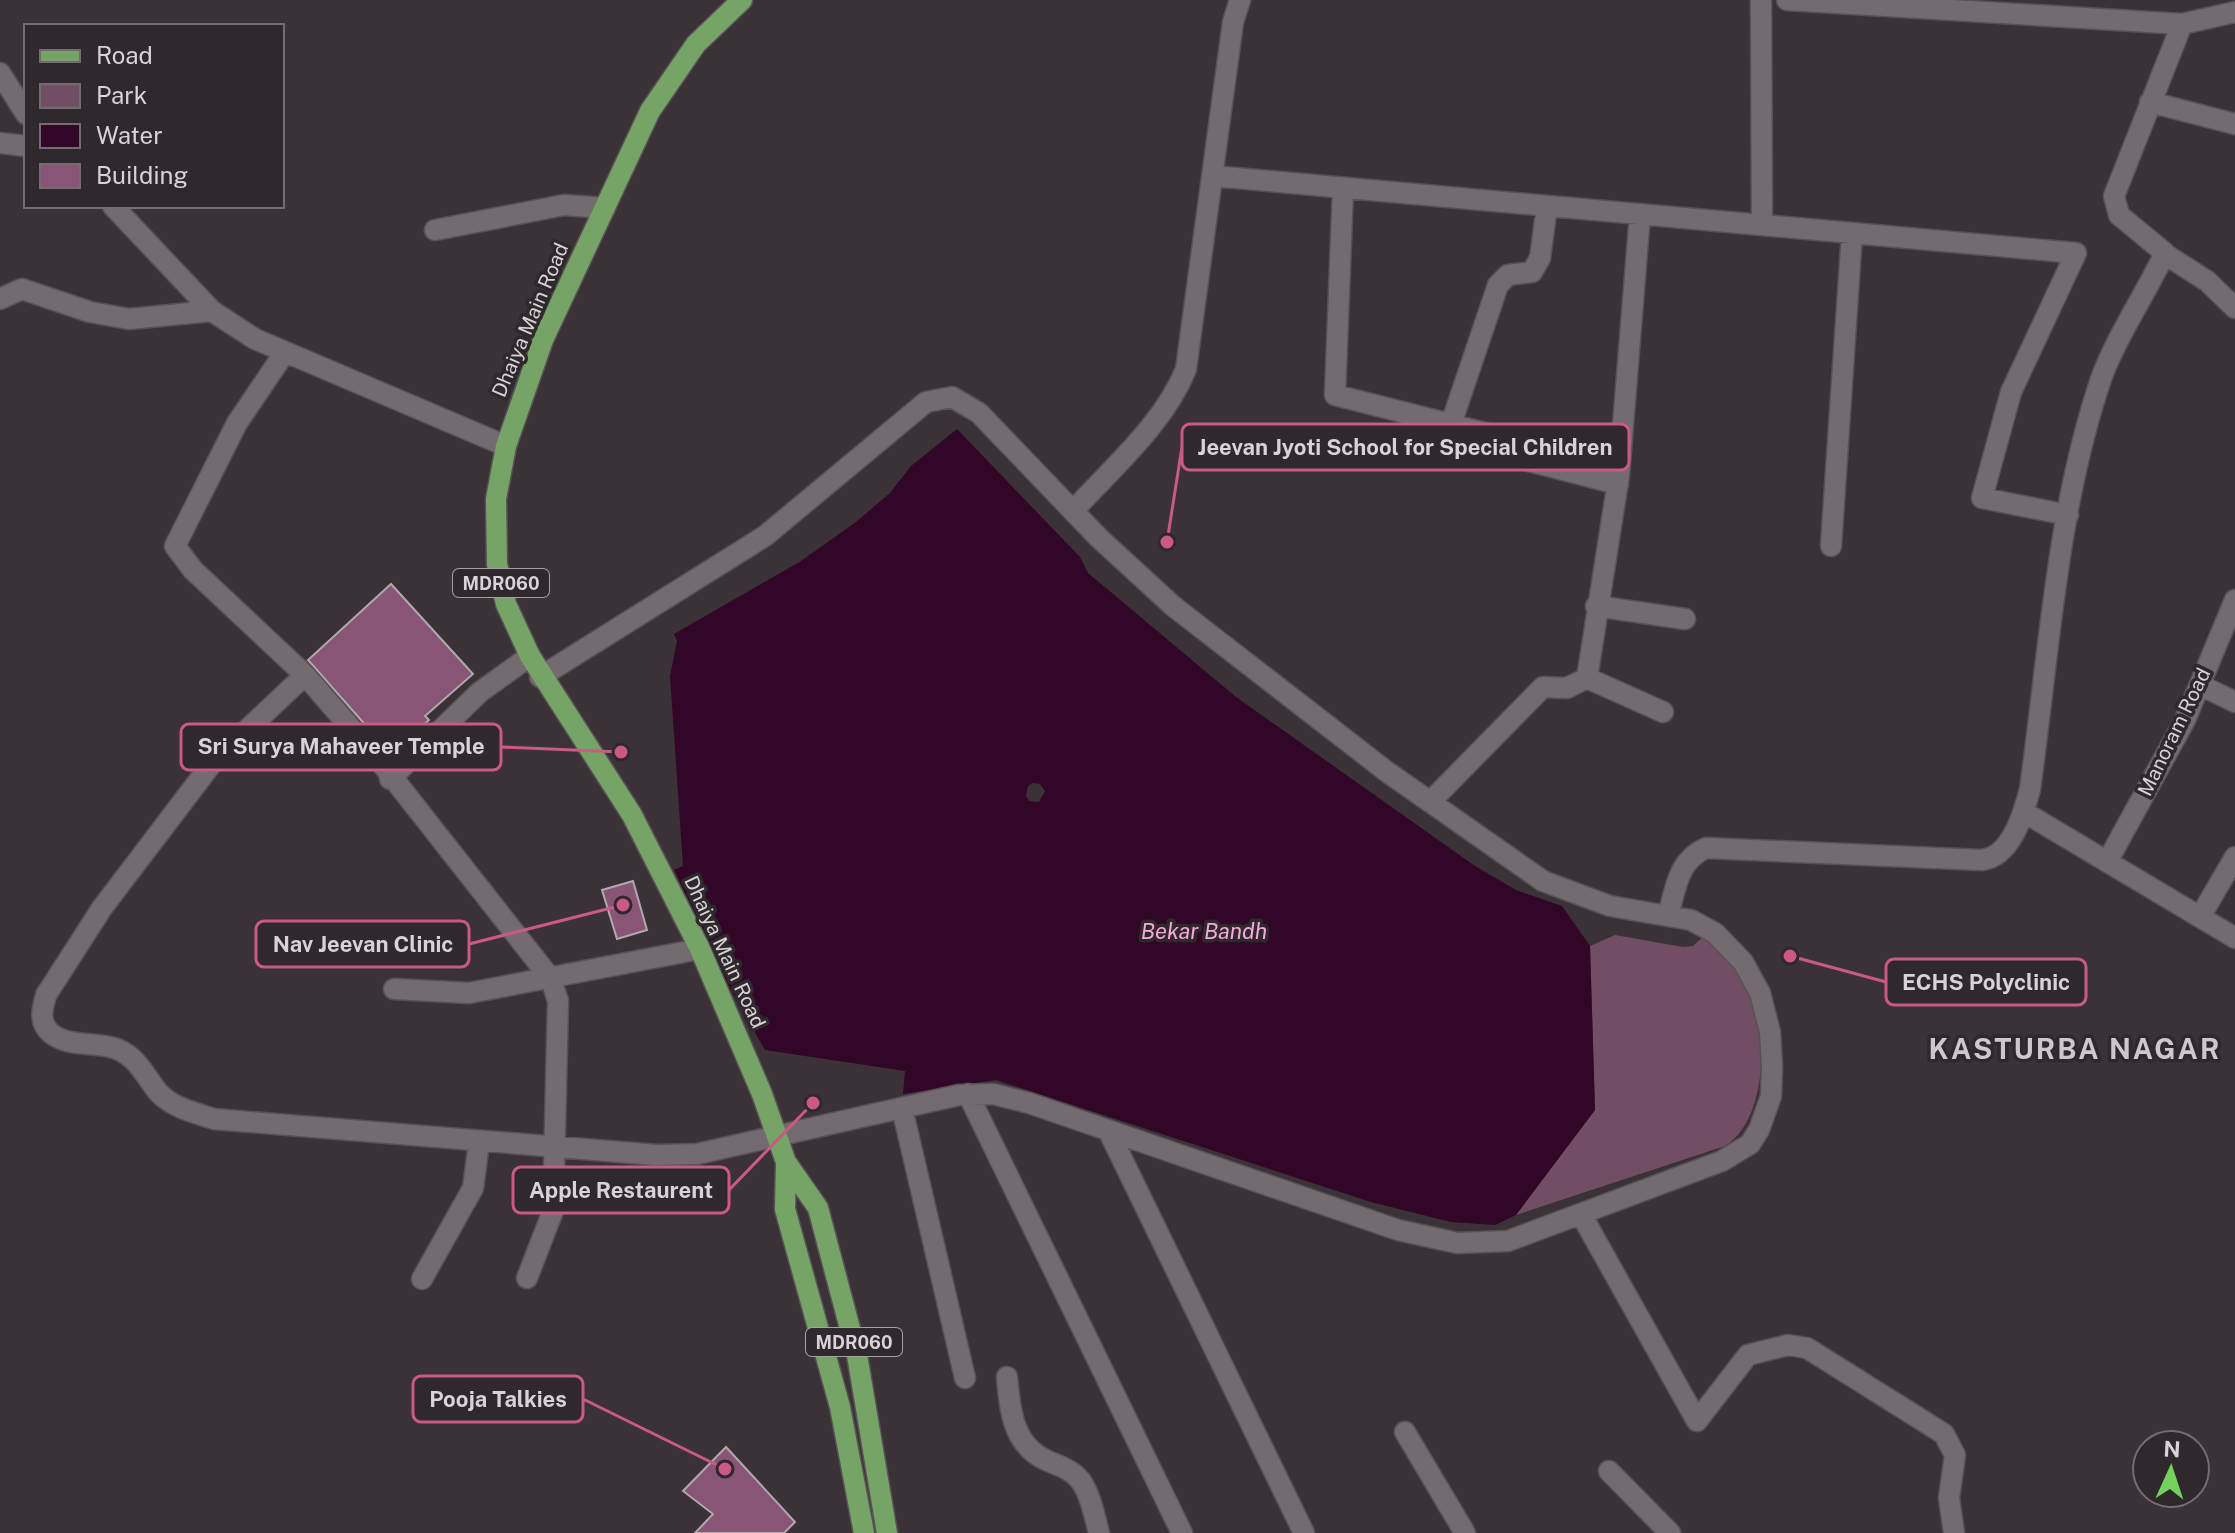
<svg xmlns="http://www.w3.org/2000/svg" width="2235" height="1533" font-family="'Public Sans',sans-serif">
	<rect width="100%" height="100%" fill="#3a3236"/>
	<path fill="#724e65" d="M1615,935L1683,947L1693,946L1705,935C1718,949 1738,965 1747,981C1769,1024 1769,1119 1725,1146L1516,1215L1595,1110L1590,946Z"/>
	<path fill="#320626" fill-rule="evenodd" d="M957,429L1080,557L1088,573L1236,697L1475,866L1516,890L1562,906L1590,946L1595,1110L1516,1215L1495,1225L1451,1222L1371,1202L996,1080L903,1094L905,1071L765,1050L700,936L704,933L674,870L683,866L670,676L677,641L674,634L801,561L856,522L890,493L911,466ZM1033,783L1040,784L1045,791L1039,802L1029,801L1026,796L1028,786Z"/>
	<path fill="#885576" stroke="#b1a8ad" stroke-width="2" d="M391,584L473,674L425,716L429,720L391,754L308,660Z
		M633,881L647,930L617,939L602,890Z
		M726,1447L795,1522L784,1533H695L713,1514L683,1491Z"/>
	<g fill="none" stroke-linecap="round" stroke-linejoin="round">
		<defs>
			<path id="minor" d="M1761,0L1762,225
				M1787,0L2182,24L2235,12
				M0,73L26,114
				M2150,102L2235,124
				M0,143L26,146
				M1213,176L2076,253L2011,392L1982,498L2068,515
				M1343,188L1335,395L1501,437L1529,461L1618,484
				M113,206L212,311L255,339L506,446
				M1640,214L1619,475L1587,678L1663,712
				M435,230L564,205L605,208
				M2165,254L2207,281L2235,308
				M0,299L22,289L90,312L129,319L212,311
				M285,352L237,423L175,546L193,570L305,675L378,759L551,979L558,1001L553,1211L527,1278
				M1451,424L1498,285L1508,275L1532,272L1540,258L1547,206
				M1073,511C1112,468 1164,424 1186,369L1233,22L1240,0
				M1831,546L1852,233
				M1596,606L1685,619
				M305,675L213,762L102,908L46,995C42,1010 38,1023 52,1034C70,1048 97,1041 117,1049C139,1058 145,1077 159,1093C173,1108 196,1113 214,1119L657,1155L697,1154L959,1095L993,1094L1029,1103L1398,1230L1457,1243L1508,1241L1722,1161L1750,1144L1759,1130L1771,1096L1772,1067L1770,1032L1760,993L1743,962L1715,933L1691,920L1610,906L1543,881L1386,771L1173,606L1098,537L979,413L952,397L926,402L765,536L540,677
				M2200,685L2235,702
				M390,779L480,692L530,656
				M1430,802L1543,687L1567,688L1587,678
				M2024,812L2235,938
				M2107,862L2185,720L2235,600
				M1668,915C1676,888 1678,860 1706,848L1982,860C2011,857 2024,813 2030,789C2049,653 2057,509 2101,379C2115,339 2146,293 2165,253L2119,215L2114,196L2182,24
				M2200,917L2235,857
				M394,989L469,993L700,949
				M968,1094L1182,1533
				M902,1108L965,1378
				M1108,1130L1304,1533
				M1582,1216L1697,1421L1748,1355L1788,1345L1807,1348L1944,1434L1955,1455L1949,1498L1954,1533
				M422,1279L473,1188L479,1143
				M1007,1377C1010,1411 1013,1446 1048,1461C1060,1466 1072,1470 1080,1480C1091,1495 1094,1515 1099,1533
				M1405,1432L1465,1533
				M1609,1471L1670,1533"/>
			<path id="primary" d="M742,0L696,44L650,111L543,340L506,446L496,499L497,564L506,604L530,656L632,815L700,949L762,1094L786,1162L818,1208L857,1355L887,1533
				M786,1162L785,1209L840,1407L864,1533"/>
		</defs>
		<use href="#minor" stroke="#585155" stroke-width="23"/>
		<use href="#primary" stroke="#585155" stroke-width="23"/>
		<use href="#minor" stroke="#746b70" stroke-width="20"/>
		<use href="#primary" stroke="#75a466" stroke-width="20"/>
	</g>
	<g text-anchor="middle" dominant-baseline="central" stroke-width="7" stroke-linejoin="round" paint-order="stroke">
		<g fill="#2f282c" stroke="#a5a0a3" stroke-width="2">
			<rect x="453" y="569" width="96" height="28" rx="6"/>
			<rect x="806" y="1328" width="96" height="28" rx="6"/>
		</g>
		<g font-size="18" font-weight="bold" fill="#d8d3d6">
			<text x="501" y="583">MDR060</text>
			<text x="854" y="1342">MDR060</text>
		</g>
		<g font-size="20" fill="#d8d3d6" stroke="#2f282c">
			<text transform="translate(530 320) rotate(-67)">Dhaiya Main Road</text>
			<text transform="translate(2174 732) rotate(-64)">Manoram Road</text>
			<text transform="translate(725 952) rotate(65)">Dhaiya Main Road</text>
		</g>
		<g font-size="22" font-style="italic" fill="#f7a9db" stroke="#2f282c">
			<text x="1204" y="931">Bekar Bandh</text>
		</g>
		<g font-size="28" font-weight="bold" letter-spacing="2" fill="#d0c6cc" stroke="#2f282c">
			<text x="2075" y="1048">KASTURBA NAGAR</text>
		</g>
	</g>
	<path fill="none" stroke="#ca5986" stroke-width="3" d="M1167 542L1182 447M621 752L501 747M623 905L469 944M1790 956L1886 982M813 1103L729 1190M725 1469L583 1399"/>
	<g fill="#ca5986" stroke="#2f282c" stroke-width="3">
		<circle cx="1167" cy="542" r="8"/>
		<circle cx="621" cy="752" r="8"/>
		<circle cx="623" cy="905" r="8"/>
		<circle cx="1790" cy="956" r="8"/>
		<circle cx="813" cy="1103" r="8"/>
		<circle cx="725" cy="1469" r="8"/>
	</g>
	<g fill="#2f282c" stroke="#ca5986" stroke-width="3">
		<rect x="1182" y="424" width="447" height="46" rx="8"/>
		<rect x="181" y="724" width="320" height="46" rx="8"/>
		<rect x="256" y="921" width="213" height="46" rx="8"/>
		<rect x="1886" y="959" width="200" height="46" rx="8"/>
		<rect x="513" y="1167" width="216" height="46" rx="8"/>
		<rect x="413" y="1376" width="170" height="46" rx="8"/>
	</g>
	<g font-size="22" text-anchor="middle" font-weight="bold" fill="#d8d3d6">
		<text x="1405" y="455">Jeevan Jyoti School for Special Children</text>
		<text x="341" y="754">Sri Surya Mahaveer Temple</text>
		<text x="363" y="952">Nav Jeevan Clinic</text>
		<text x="1986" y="990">ECHS Polyclinic</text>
		<text x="621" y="1198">Apple Restaurent</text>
		<text x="498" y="1407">Pooja Talkies</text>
	</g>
	<rect x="24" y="24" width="260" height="184" fill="#2f282c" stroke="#736c70" stroke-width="2"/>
	<rect x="40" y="50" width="40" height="12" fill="#75a466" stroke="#736c70" stroke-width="2"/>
	<text x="96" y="64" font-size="24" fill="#d8d3d6">Road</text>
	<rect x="40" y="84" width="40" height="24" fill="#724e65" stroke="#736c70" stroke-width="2"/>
	<text x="96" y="104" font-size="24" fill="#d8d3d6">Park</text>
	<rect x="40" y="124" width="40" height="24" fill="#320626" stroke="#736c70" stroke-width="2"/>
	<text x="96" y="144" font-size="24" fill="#d8d3d6">Water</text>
	<rect x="40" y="164" width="40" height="24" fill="#885576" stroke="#736c70" stroke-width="2"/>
	<text x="96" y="184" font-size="24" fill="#d8d3d6">Building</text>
	<g transform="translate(2171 1469) rotate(3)"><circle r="38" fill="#2f282c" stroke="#736c70" stroke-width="2"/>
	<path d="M0-6L14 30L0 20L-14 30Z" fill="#74d25c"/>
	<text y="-12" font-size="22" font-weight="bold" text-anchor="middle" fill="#d8d3d6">N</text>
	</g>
</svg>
